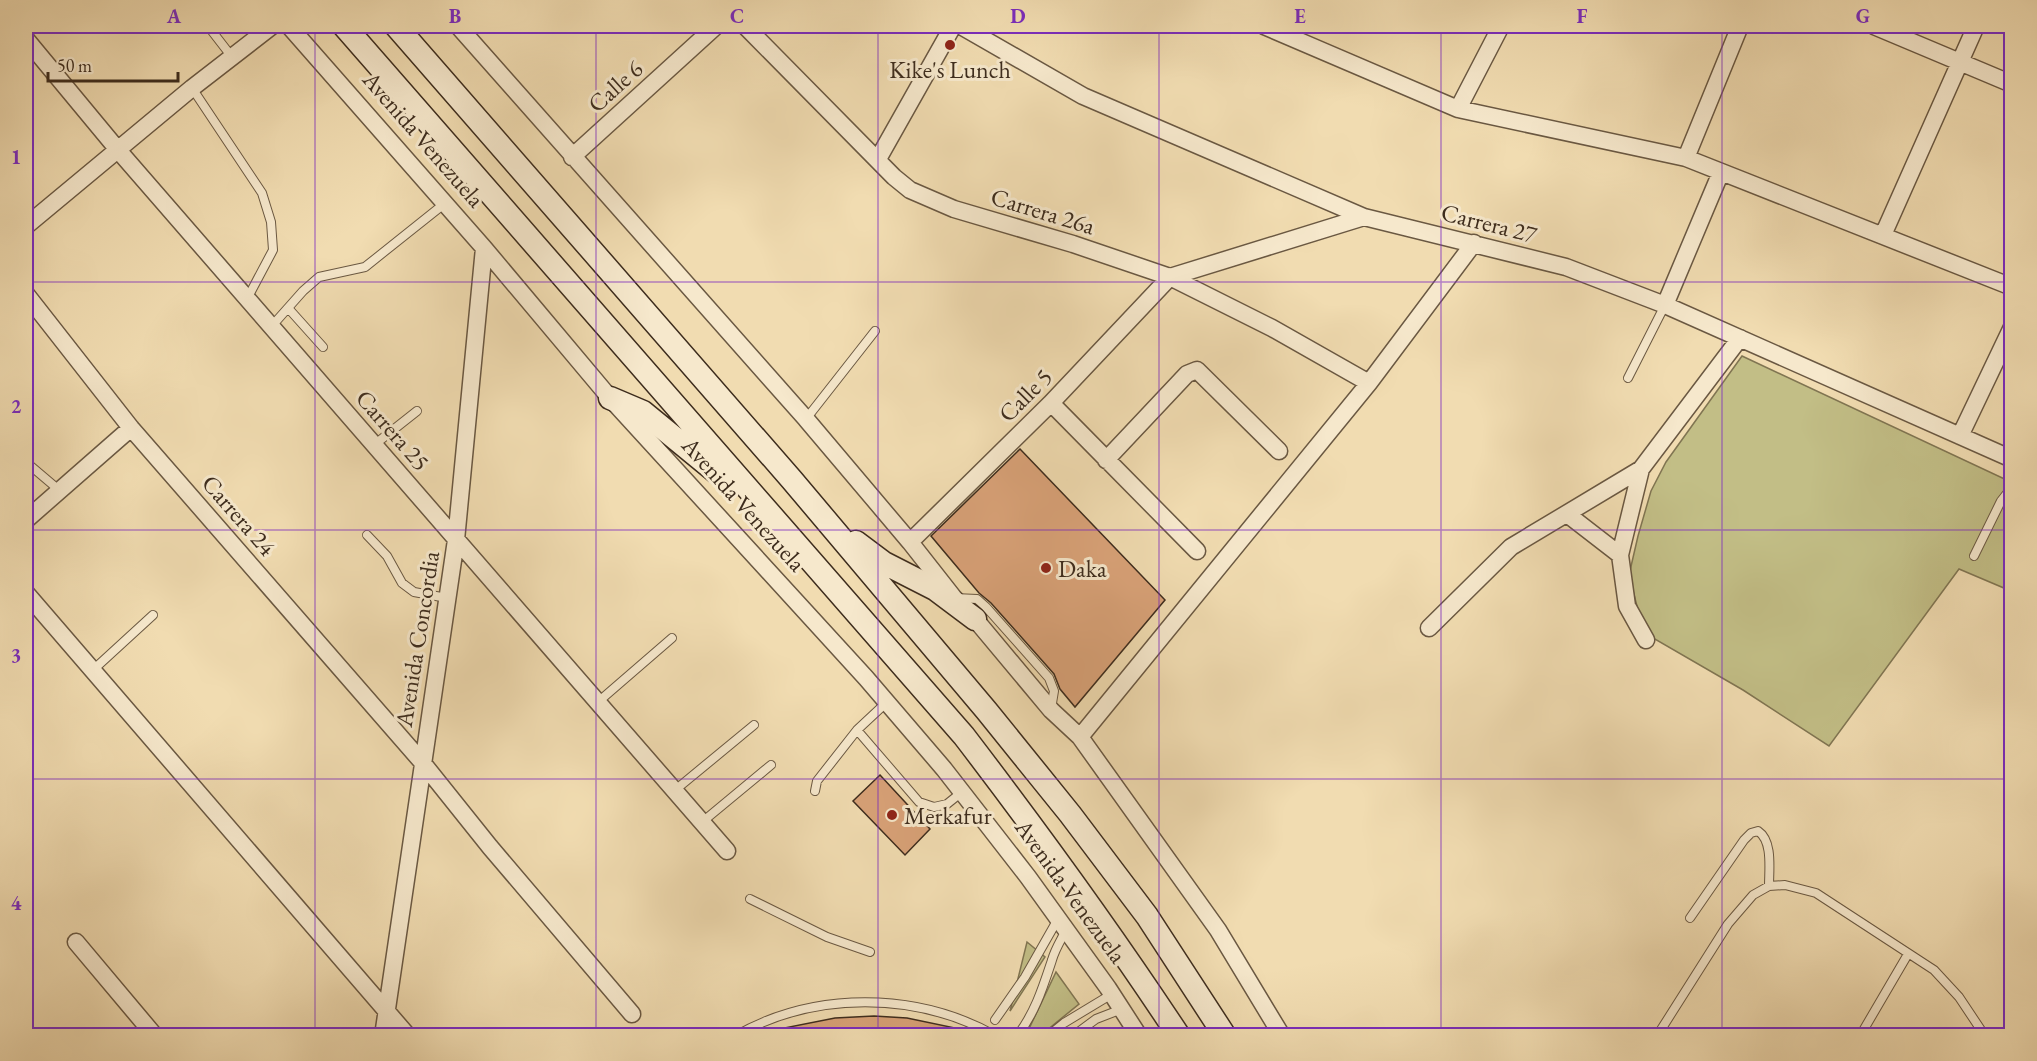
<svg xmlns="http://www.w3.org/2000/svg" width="2037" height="1061" font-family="'EB Garamond',serif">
	<rect width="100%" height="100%" fill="#f1dcb1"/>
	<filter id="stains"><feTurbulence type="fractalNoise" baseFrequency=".00333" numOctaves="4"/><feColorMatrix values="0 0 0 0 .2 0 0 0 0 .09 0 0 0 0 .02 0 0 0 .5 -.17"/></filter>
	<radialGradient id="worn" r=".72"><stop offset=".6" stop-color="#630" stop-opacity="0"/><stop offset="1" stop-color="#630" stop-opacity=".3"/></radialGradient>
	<path fill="#c2be86" stroke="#807552" stroke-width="1.5" d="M1742,356L2011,482V591L1959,569L1829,746L1743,690L1653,638L1638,610L1629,575L1638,536L1651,491L1666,462Z
		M1027,942L1045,957L1010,1011Z
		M1056,972L1079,1004L1041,1035H1026Z"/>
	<path fill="#d9a278" stroke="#3d2c1d" stroke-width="1.5" d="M1020,449L1165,600L1075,707L1060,689L1054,674L991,603L979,593L931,536Z
		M880,775L930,829L905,855L853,801Z
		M874,1016L907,1018L960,1029V1035H779V1029L835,1018Z"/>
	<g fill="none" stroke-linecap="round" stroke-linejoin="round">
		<defs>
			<path id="lane" d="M208,26L232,57
				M192,88L262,193L271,222L273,250L247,299
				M288,308L323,347
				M271,327L303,291L319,277L365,267L444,204
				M1628,378L1665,305
				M806,419L875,331
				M374,445L417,411
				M26,462L59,490
				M367,535L387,556L402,583L414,592L447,598
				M1974,556L2001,501L2012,487
				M955,598L977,599L986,607L1049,678L1054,691L1051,709
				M93,670L153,615
				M598,702L672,638
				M857,730L919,802L934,807L947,804L962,792
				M674,791L754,725
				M815,791L817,781L857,730L887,702
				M701,823L771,765
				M750,899L827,937L870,952
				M1690,918L1744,840L1751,833L1758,831C1773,841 1769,869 1769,886
				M995,1020L1025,977L1058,919
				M735,1036C814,991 916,991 996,1036
				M1017,1036C1035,1013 1043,987 1052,960C1055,949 1061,940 1066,930
				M1048,1036L1064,1023L1112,994
				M1073,1036L1096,1019L1122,1009
				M1657,1036L1728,924L1753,895L1769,886L1785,885L1816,893L1934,970L1959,997L1985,1036
				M1860,1036L1908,954"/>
			<path id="street" d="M289,26L484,248L610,398L866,678L944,769L1028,877L1108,988L1139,1036
				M458,26L806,419L910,542L954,598L975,619L1051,710L1080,737L1218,930L1282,1036
				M745,26L894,177L910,190L954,209L1073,244L1170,277L1272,328L1369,383
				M961,26L1083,96L1364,217L1566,267L1665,305L2012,459
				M1264,26L1458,109L1686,158L2012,287
				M1874,26L2012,84
				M26,39L118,150L727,851
				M1458,109L1501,26
				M572,157L716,26
				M1686,158L1740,26
				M878,159L953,26
				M26,226L192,88L272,26
				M1883,235L1976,26
				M26,294L131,428L422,762L490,847L632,1014
				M1665,305L1721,172
				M1051,403L1197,551
				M1960,436L2012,327
				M1106,460L1187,374L1197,370L1279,451
				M1641,469L1620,555L1627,606L1646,640
				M1567,514L1620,555
				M26,520L131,428
				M910,542L1051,403L1170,277L1364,217
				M26,593L408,1036
				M1429,628L1511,547L1641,469L1740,338
				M1080,737L1369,383L1474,243
				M76,942L155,1036
				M383,1036L456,540L484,248"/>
			<path id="secondary" d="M344,26L964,736C1039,834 1111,933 1179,1036
				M396,26L792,480L986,710L1070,814L1147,916L1225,1036
				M610,398L643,412L726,480
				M856,542L884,563L935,589L975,619"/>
		</defs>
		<use href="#lane" stroke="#6a5842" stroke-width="10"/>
		<use href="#street" stroke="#6a5842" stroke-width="19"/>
		<use href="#secondary" stroke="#3d2c1d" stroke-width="25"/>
		<use href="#lane" stroke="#f6e8cc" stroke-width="8"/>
		<use href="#street" stroke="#f6e8cc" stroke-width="16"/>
		<use href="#secondary" stroke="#f6e8cc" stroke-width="22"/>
	</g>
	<path fill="none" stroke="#7b2cbf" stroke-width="1.5" stroke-opacity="0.55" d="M315,26V1036M596,26V1036M878,26V1036M1159,26V1036M1441,26V1036M1722,26V1036M26,282H2012M26,530H2012M26,779H2012"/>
	<g fill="#8f2418" stroke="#f6e8cc" stroke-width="2">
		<circle cx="950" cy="45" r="6"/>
		<circle cx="1046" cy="568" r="6"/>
		<circle cx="892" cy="815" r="6"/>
	</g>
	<g text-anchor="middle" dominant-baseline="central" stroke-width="6" stroke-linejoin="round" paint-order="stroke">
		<g font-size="24" fill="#3d2c1d" stroke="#f6e8cc" text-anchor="start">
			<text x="950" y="69" text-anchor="middle">Kike's Lunch</text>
			<text x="1058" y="568">Daka</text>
			<text x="904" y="815">Merkafur</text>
		</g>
		<g font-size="24" fill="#3d2c1d" stroke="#f6e8cc">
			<text transform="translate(615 86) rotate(-42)">Calle 6</text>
			<text transform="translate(424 139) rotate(49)">Avenida Venezuela</text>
			<text transform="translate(1043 211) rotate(17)">Carrera 26a</text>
			<text transform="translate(1489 223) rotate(14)">Carrera 27</text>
			<text transform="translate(1025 395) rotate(-45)">Calle 5</text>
			<text transform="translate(393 430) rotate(49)">Carrera 25</text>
			<text transform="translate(744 504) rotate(48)">Avenida Venezuela</text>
			<text transform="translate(239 515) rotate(49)">Carrera 24</text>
			<text transform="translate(417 639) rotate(-81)">Avenida Concordia</text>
			<text transform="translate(1071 891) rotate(54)">Avenida Venezuela</text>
		</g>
	</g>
	<rect width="2037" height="1061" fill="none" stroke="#f1dcb1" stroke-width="66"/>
	<path d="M48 72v9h130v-9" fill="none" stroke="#3d2c1d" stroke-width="3"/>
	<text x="57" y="72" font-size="18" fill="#3d2c1d" stroke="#f6e8cc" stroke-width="4.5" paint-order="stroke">50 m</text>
	<rect x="33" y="33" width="1971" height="995" fill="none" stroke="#7b2cbf" stroke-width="2"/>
	<g font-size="20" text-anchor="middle" font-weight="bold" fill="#7b2cbf">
		<text x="174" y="23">A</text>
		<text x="455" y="23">B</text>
		<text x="737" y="23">C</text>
		<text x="1018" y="23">D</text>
		<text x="1300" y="23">E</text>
		<text x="1582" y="23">F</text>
		<text x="1863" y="23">G</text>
		<text x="16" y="164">1</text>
		<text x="16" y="413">2</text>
		<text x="16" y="662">3</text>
		<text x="16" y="910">4</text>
	</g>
	<rect width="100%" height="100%" filter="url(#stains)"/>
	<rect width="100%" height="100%" fill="url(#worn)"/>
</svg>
